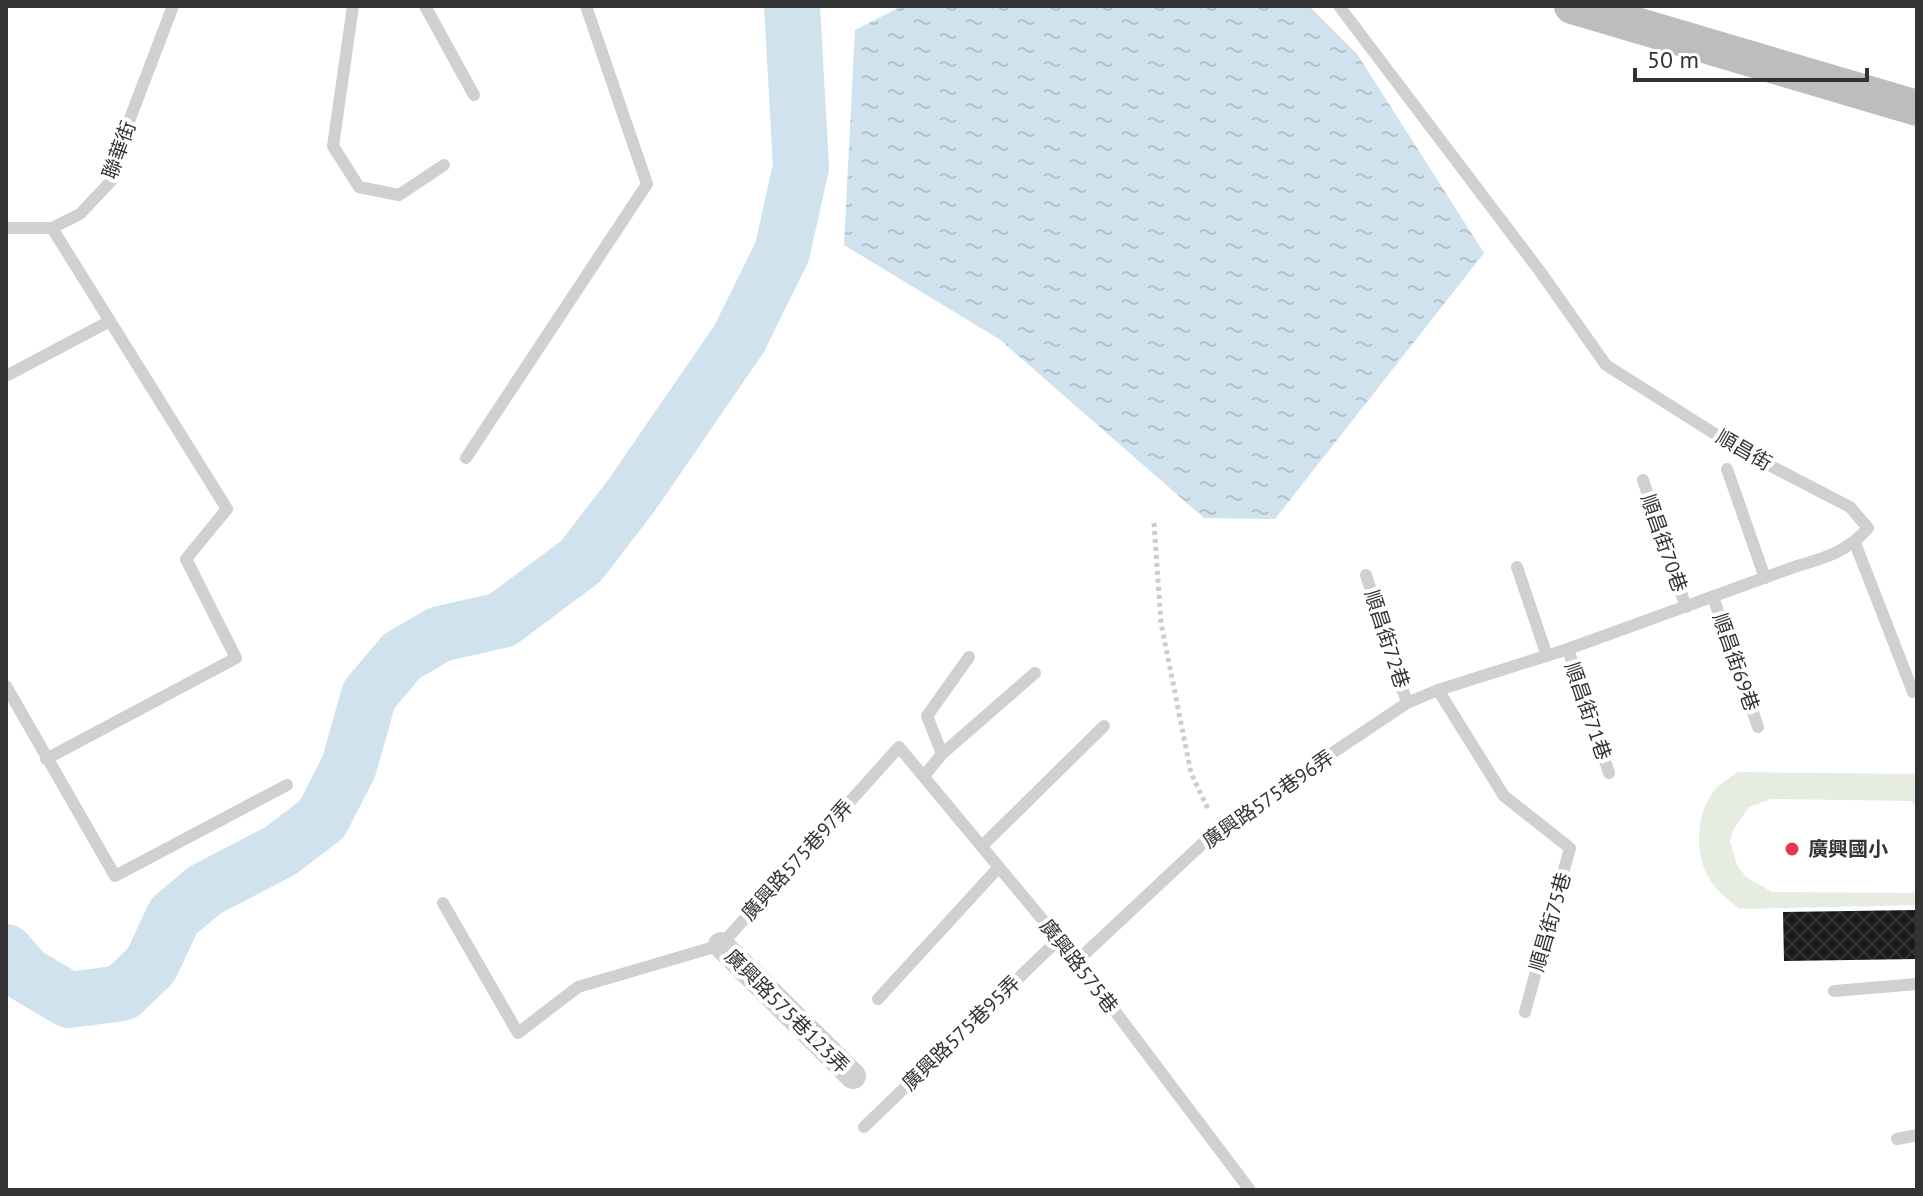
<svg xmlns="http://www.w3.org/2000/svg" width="1923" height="1196" font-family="'PT Sans','Noto Sans TC',sans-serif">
	<defs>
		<pattern id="water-ripples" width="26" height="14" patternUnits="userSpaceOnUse" patternTransform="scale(2)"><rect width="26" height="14" fill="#cfe2ee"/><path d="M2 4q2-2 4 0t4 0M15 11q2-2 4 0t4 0" fill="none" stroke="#b2c2cd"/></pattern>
		<pattern id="building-cross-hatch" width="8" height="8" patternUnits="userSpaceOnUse" patternTransform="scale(2)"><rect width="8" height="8" fill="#1a1a1a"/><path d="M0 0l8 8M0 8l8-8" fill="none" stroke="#333"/></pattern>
	</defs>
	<rect width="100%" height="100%" fill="#fff"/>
	<path fill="#e6ecdf" d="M1738,772L1917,774V808L1911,801L1771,799L1749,807L1733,830L1730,841L1737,865L1746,877L1772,892L1913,893L1917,890V905L1740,909C1730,901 1719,893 1712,883C1693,857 1695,811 1717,787C1723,782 1731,777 1738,772Z"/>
	<path fill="url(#water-ripples)" d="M902,6H1309L1357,54L1484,253L1275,519L1204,518L999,339L844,245L855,30Z"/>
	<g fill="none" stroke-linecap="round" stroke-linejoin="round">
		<path stroke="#cfe2ee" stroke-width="56" d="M6,952L25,974L69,1000L122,993L151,965L174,916L205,890L280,851L322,819L349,766L369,695L402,656L440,634L502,620L581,561L631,496L739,339L782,252L801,167L792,6"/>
	</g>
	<path fill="url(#building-cross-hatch)" d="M1917,910V959L1784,961L1783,912Z"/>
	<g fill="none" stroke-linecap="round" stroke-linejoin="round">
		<path stroke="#cdcdcd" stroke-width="5" stroke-dasharray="4 4" stroke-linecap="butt" d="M1154,523L1161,623L1191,773L1209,811"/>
		<path stroke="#d0d0d0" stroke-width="12" d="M353,6L333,146L359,187L399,195L444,165
			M425,6L474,95
			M6,228H52L80,214L112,180L126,129L173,6
			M6,376L110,321
			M466,458L647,184L586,6
			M1727,469L1765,578
			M1643,480L1686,607
			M1855,543L1913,692
			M1517,567L1547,656
			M1366,575L1407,703
			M1713,597L1758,727
			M1568,649L1609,773
			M6,686L115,876L287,785
			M1438,690L1504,796L1570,848L1525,1012
			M942,754L1035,673
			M46,759L236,658L186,559L227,509L52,228
			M924,776L942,754L927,716L969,657
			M982,846L1104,726
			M443,903L518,1033L578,987L721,945L899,747L1077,961L1250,1190
			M1077,961L1217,830L1407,703L1438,690L1568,649L1797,566C1826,558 1848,551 1868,528L1850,507L1742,451L1606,365L1539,270L1339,6
			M1834,991L1917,984
			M878,999L999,867
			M864,1127L1059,939
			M1897,1139L1917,1135"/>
		<path stroke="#d0d0d0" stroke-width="26" d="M721,945L853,1076"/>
		<path stroke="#bdbdbd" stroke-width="36" d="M1572,6L1917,108"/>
	</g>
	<circle fill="#e63946" stroke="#fff" stroke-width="3" cx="1792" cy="849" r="8"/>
	<g text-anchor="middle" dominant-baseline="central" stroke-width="8" stroke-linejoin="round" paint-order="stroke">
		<g font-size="20" fill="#333" stroke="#fff">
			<text transform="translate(119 150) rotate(-70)">聯華街</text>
			<text transform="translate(1744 450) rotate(30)">順昌街</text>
			<text transform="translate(1664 543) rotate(71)">順昌街70巷</text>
			<text transform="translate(1387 639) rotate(72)">順昌街72巷</text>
			<text transform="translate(1736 662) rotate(71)">順昌街69巷</text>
			<text transform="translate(1588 711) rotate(71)">順昌街71巷</text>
			<text transform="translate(1268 799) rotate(-35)">廣興路575巷96弄</text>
			<text transform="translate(797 860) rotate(-48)">廣興路575巷97弄</text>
			<text transform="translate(1550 922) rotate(-74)">順昌街75巷</text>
			<text transform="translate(1079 966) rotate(52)">廣興路575巷</text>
			<text transform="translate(787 1011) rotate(45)">廣興路575巷123弄</text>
			<text transform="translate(961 1033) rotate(-44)">廣興路575巷95弄</text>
		</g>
		<g font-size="20" font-weight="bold" fill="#333" stroke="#fff" text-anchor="start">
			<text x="1808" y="849">廣興國小</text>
		</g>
	</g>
	<rect width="1923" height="1196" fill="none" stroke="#333333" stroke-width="16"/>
	<path d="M1635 68v12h232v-12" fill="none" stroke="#333333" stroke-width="4"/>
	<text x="1647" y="68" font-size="24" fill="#333333" stroke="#ffffff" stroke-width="6" paint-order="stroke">50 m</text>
</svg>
